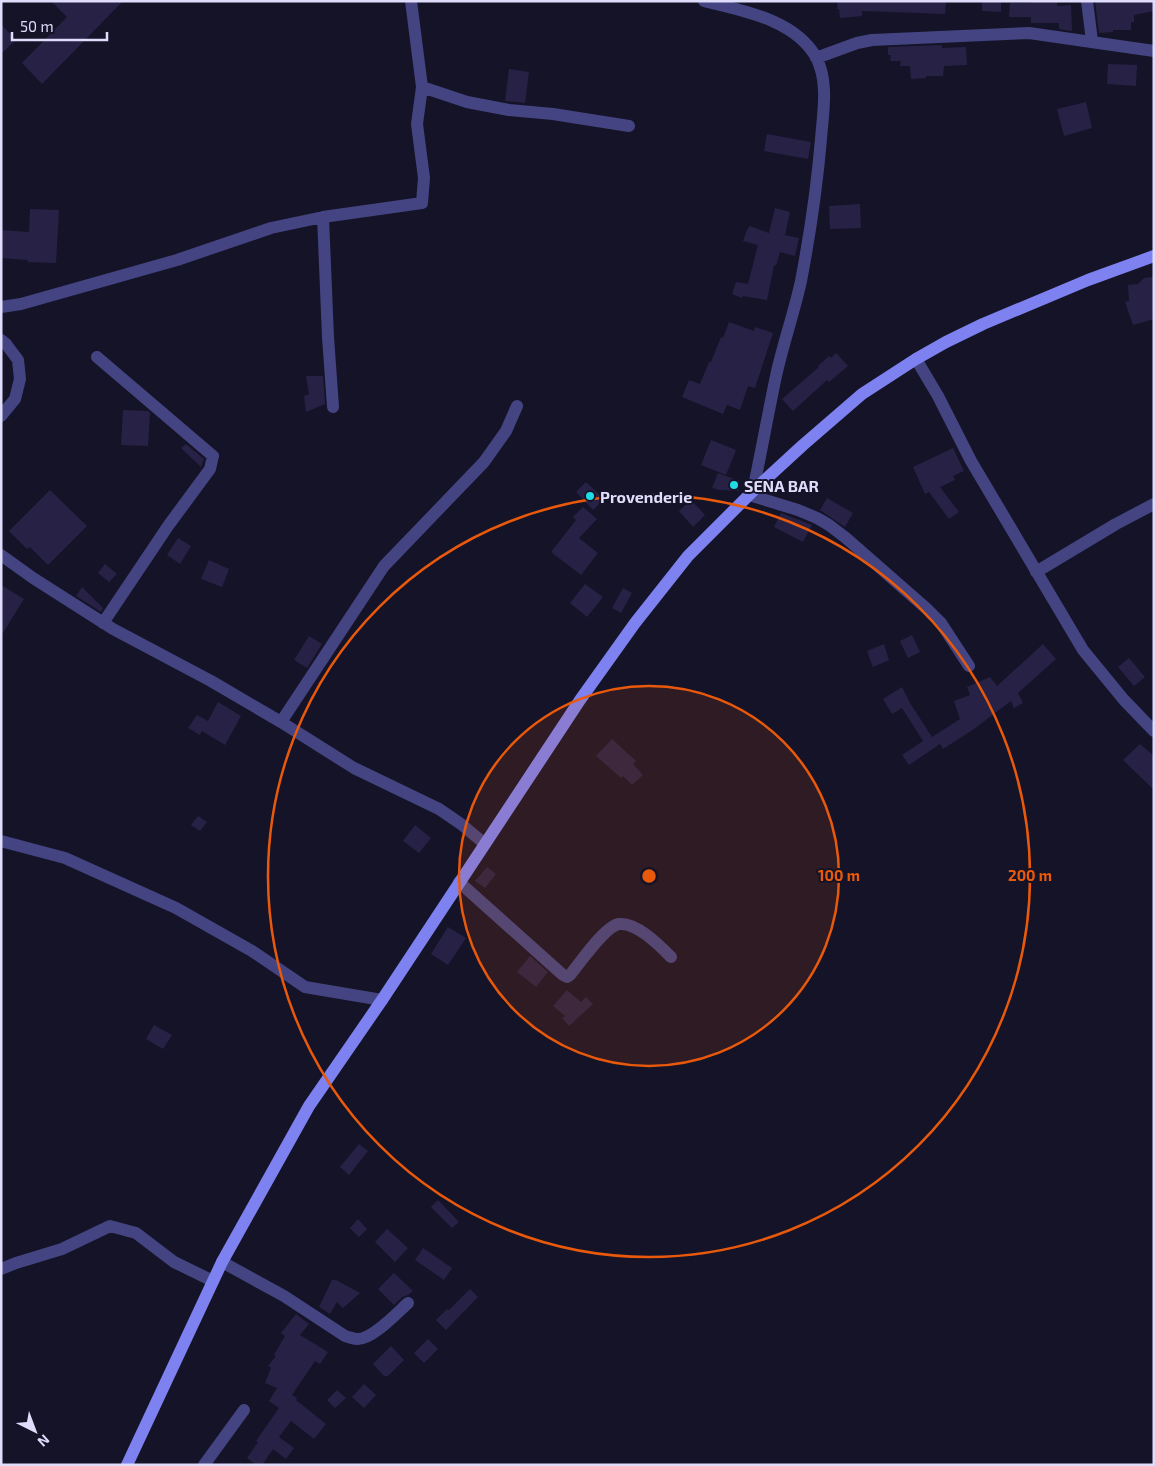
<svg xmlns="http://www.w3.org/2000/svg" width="1155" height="1466" font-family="'Exo 2',sans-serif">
	<rect width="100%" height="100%" fill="#151327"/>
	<path fill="#272146" d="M51,1H123L42,84L22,63L67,17Z
		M838,1H946L945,14L862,11V16L840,18L839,9H837Z
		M982,1H1001V12L982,11Z
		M1031,1H1057V6L1071,5L1072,31L1059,29V23H1031V17H1009L1010,3H1031Z
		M1095,1H1154V11L1134,15V22H1131V30H1113V32L1099,33Z
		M1,24L16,40L1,54Z
		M942,45V48L966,47L967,65L944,66L943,76H926V78L911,79L910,66H900L901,61H890L891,55H888V47Z
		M1108,64L1137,65L1136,86L1107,84Z
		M509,69L529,72L525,103L505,101Z
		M1086,102L1092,128L1064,136L1057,109Z
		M767,134L811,142L808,159L764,151Z
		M860,204L861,228L830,229L829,206Z
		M775,208L790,212L785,235L799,238L795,256L780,252L776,266L774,265L767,300L743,296L742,298L732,294L736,282L748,284L758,245L743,241L747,230L750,226L769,233Z
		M30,209L59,210L56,263L27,262L28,260L1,258V230L29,232Z
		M1154,277V319L1133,325L1125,302L1129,301L1128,285L1138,284L1144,278Z
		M729,322L754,331L755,327L773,333L755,388L748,386L740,410L727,405L723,414L682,397L689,380L700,384L709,362H711L721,337L723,338Z
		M836,353L848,366L829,382L827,380L793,411L782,399L819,367L818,366L829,356L831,358Z
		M306,376H323L325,404L306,412L304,396L309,394Z
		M123,410L148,411L150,413L148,446L121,445Z
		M711,440L736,450L726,475L701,465Z
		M186,444L204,459L201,467L181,448Z
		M953,448L964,471L953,476L955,480L940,487L959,512L949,519L929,492L925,494L913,467Z
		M718,473L739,481V491L719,490L712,488Z
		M586,482L604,499L593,510L576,492Z
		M50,490L87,526L48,565L30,547L27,549L9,531Z
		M827,498L853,513L845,527L820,510Z
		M691,500L705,515L693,527L679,511Z
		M583,507L597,519L579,538L598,553L581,575L551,552L576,520L573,517Z
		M781,513L812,525L803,542L774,527Z
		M178,538L191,546L180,564L167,555Z
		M209,560L229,569L222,587L201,579Z
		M105,564L117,574L109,582L98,573Z
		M585,584L603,597L587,617L570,603Z
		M1,585L24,599L1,636Z
		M82,587L103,608L101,612L76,596Z
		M623,588L632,593L621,613L612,608Z
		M912,635L920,652L908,658L900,641Z
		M309,636L322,644L307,668L294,660Z
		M884,644L889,660L873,667L867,651Z
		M1043,644L1056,659L1018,693L1023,703L1014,708L1011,701L974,729L943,749L940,744L909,765L902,755L923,741L902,708L892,714L883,699L902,687L910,703L932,737L960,719L954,701L970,695L967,687L990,677L997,686Z
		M1129,658L1145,677L1134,686L1118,667Z
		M218,702L241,716L225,745L202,731L200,735L188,728L197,715L208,721Z
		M612,739L636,761L633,764L643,775L632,785L623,776L621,778L596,756Z
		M1140,744L1154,756V790L1123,760Z
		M198,816L207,822L200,831L191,825Z
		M415,825L431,838L419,853L403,841Z
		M487,867L496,874L485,888L475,881Z
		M448,927L466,938L448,965L431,954Z
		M530,956L548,972L536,987L517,972Z
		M567,990L581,1002L586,997L593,1004L569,1026L562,1018L565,1016L553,1006Z
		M154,1025L172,1035L163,1049L146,1039Z
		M359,1144L368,1151L349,1175L340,1167Z
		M438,1200L459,1222L452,1228L431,1207Z
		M358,1219L367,1229L359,1237L350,1228Z
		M387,1229L408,1248L395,1262L375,1242Z
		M423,1248L452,1268L444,1280L415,1260Z
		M394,1273L413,1291L408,1295L402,1297L394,1305L378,1289Z
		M332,1280H336L360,1293L343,1308L337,1302L330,1314L319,1307Z
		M470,1289L478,1297L446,1330L436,1320L447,1309L449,1310Z
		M296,1314L309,1324L300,1335L328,1352L320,1364L315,1361L292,1395L297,1398L296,1400L326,1424L314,1439L291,1421L279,1437L294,1448L286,1459L273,1449L262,1465H256L247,1458L258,1442L256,1441L279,1408L269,1401L277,1388L265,1383L271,1368L268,1366L276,1356L274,1355L285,1336L281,1333Z
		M428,1339L438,1349L424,1363L414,1353Z
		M391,1346L404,1360L388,1376H384L373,1364Z
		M364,1384L376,1395L364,1408L352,1397Z
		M337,1390L346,1398L335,1408L327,1400Z"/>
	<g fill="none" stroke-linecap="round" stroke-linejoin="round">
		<path stroke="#434481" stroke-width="12" d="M704,1C743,11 794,19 816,57C829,82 823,112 821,139C817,186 810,234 801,281C794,313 783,344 776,376C768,414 761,453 753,491
			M1087,1L1092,41
			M816,58L857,43L872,40L1029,33L1154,51
			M422,87L467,102L509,110L553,114L629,126
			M323,217L328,337L333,407
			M1,307L21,304L177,260L271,228L323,217L422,203L424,178L417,124L422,87L411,1
			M1,340L6,344L18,360L20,379L15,399L1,416
			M97,357L213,456L210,469L168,526L103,623
			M916,359L938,396L971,461L1083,650L1124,700L1154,731
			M749,495L798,510L817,518L829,525L846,538L927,609L941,623L969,666
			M1,555L33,578L113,629L211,681L281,722L354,768L439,809L461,824L485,844
			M1036,572L1116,524L1154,504
			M281,722L384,566L484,462L506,431L517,406
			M1,841L65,858L176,908L252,951L305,987L382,1000
			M459,882L563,975L567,977L570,975C580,963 605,926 619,924C637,922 660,946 671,957
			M222,1262L284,1296L345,1336C349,1337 353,1339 357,1339C372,1340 397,1313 408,1303
			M1,1269L16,1263L62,1249L110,1226L136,1233L174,1262L213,1281
			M204,1465L244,1410"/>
		<path stroke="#7e81f0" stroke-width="12" d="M127,1465L222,1262L309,1106L382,1000L580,700L635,623L688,556L753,491L803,445L862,394L916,359L946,342L983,324L1088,280L1154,256"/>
	</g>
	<circle cx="649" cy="876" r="190" fill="#e8590c" fill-opacity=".12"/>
	<g fill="none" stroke="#e8590c" stroke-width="2.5">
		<circle cx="649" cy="876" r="190"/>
		<circle cx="649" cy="876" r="381"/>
	</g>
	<g fill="#1edbe6" stroke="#151327" stroke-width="2">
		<circle cx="734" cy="485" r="5"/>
		<circle cx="590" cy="496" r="5"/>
	</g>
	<g text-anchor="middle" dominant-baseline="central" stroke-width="4" stroke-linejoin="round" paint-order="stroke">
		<g font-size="16" font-weight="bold" fill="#dfddfb" stroke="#151327" text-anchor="start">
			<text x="744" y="485">SENA BAR</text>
			<text x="600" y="496">Provenderie</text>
		</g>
	</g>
	<circle cx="649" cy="876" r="8" fill="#e8590c" stroke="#151327" stroke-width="2.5"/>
	<g font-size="15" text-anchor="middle" font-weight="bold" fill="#e8590c" stroke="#151327" stroke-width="4" stroke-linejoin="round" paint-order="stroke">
		<text x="839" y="881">100 m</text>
		<text x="1030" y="881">200 m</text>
	</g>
	<rect width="1155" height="1466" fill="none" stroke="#dfddfb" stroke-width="5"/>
	<g transform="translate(35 1431) rotate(138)" stroke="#151327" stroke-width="4" paint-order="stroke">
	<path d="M0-4L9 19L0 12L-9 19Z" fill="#dfddfb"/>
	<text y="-8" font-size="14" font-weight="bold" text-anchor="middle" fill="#dfddfb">N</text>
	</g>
	<path d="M12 32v8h95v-8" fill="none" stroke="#dfddfb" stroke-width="2.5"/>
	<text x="20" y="32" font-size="15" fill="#dfddfb" stroke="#151327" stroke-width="4" paint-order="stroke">50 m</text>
</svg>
